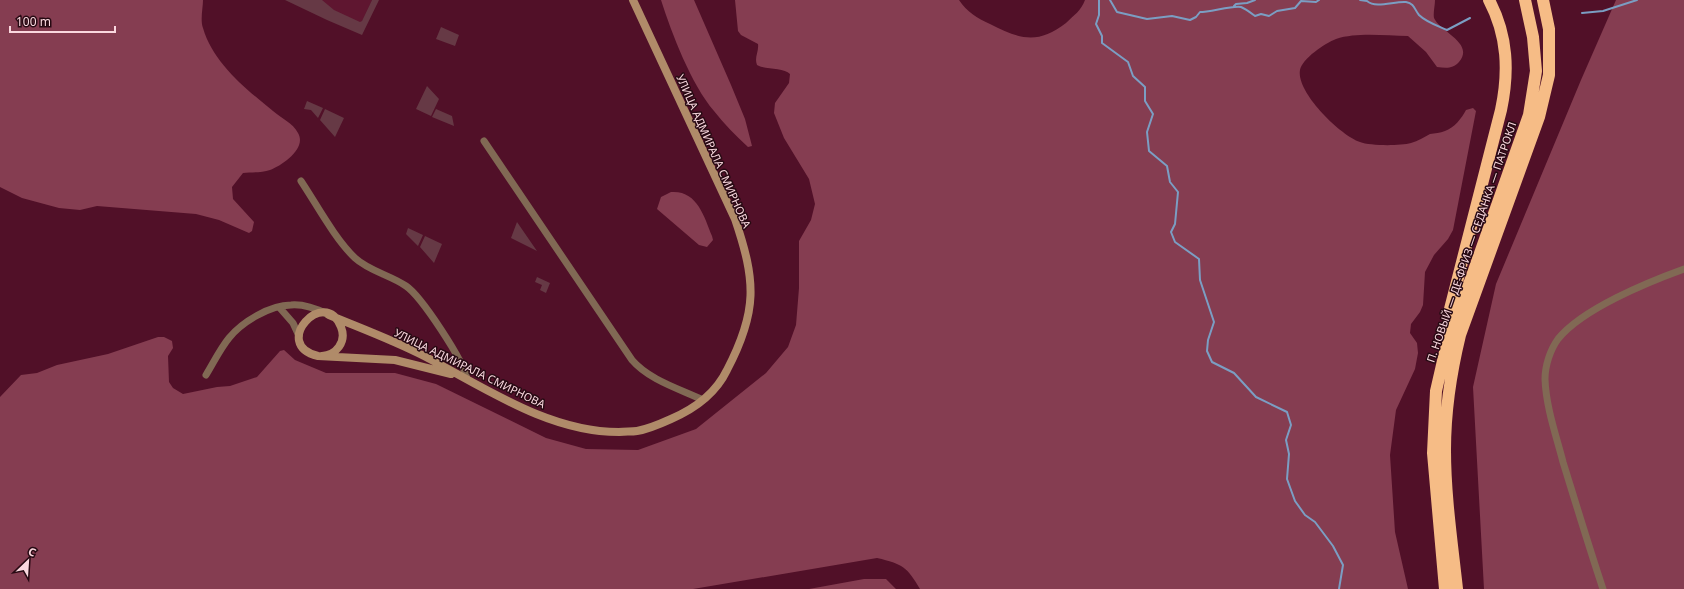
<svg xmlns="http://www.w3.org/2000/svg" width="1684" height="589" font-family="'Noto Sans',sans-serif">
	<rect width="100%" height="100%" fill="#511028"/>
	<path fill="#5f1630" d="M293,0H372L357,32Z"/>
	<path fill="#663945" d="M285,0H322L334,10L360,22L362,21L372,0H379L362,35L327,20Z
		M441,27L459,35L455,46L436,39Z
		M427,86L439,99L431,116L416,109Z
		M307,101L323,108L318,118L311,110L304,109Z
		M325,109L344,118L335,137L320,120Z
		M436,109L452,116L454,126L432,117Z
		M517,222L537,251L511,238Z
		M408,228L423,235L418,246L406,234Z
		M425,236L442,244L434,263L420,247Z
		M537,277L550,283L546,293L540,290L542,285L535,282Z"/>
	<path fill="#853d51" d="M0,0H203C203,8 200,20 203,28C213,63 246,89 273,111C281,118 293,123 298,133C307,148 283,165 270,170C262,173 251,172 243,173L232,187L233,199L254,222L252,231L249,233L219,220L196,214L97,206L80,210L59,208L22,198L0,187Z
		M661,0H694L731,85L745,119L752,146L748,147C736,136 724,124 714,111C691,84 672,34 661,0Z
		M735,0H959C967,12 977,18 990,24C1019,39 1038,45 1066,23C1074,15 1081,11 1085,0H1435C1435,5 1433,14 1434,18C1440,32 1475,43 1459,62C1453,69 1446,68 1437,67L1426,52L1408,36C1386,36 1358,32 1336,39C1325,43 1302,59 1300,70C1296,92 1340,135 1360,142C1370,146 1400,146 1411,143C1418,141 1424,137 1430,134C1435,133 1440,133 1445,131C1454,128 1462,118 1466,110L1473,108L1476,111L1453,230L1448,239L1434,255L1425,272L1423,305L1420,312L1411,324L1410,333L1417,343L1418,353L1415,369L1396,410L1390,455L1395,532L1408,589H920C907,567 903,564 877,558L693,589H0V397L21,375L37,373L57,365L108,354L158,337H164L172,341L173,348L168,356L169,382L173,388L183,394L217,387L230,386L257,377L280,351L284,350L295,360L326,373H395L436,384L546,438L586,449L638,450L696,429L766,373L788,347L796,325L799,288V241L811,220L815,204L809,179L784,138L774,113L775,103L789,83L790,74C784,67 766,70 757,65C754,57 759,52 758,44L741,35L738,31Z
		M1616,0H1684V589H1484L1473,387L1496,284L1581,80Z
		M671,192C697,190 704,216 712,236L713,240L707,247L699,245L657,209L661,197Z
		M864,579H886L896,589H809Z"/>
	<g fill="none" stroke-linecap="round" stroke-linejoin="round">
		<path stroke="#7b9ec3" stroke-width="2" d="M1099,0V15L1096,24L1102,36V43L1128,62L1133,76L1145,87V101L1153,114L1147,132L1149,151L1167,166L1170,182L1178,192L1175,224L1171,232L1175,242L1199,259L1200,280L1214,322L1208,340L1207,351L1212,362L1234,373L1256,397L1287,412L1291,425L1286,440L1289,454L1287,479L1295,501L1305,515L1315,522L1333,546L1343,565L1339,589
			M1110,0L1117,12L1147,19L1172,16L1190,20L1196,17L1200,12C1210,12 1234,5 1241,7C1246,9 1251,13 1255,16L1261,14L1269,16L1277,11L1295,8L1301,1L1316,2L1319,0
			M1360,0L1367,1C1376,9 1394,1 1406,2C1415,4 1414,9 1419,15C1426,22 1438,26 1447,30L1470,18
			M1234,6L1236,4L1247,3L1255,0
			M1582,13L1603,11L1637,0"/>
		<path stroke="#816954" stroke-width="7" d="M484,141L632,360C649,380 680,389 703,400
			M301,181C317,205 335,239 355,258C369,271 390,275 406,286C421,296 464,361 467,379
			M279,307L293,323L299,336
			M206,375C214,362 220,349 229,338C242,322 270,305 291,305C303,304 315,308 327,314
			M1603,589C1589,547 1576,504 1563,462C1556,435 1546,407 1545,379C1545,366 1550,350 1558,339C1582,309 1648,282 1684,269"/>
		<path stroke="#b08b69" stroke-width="8" d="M329,315C360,328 393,340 424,356C484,387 548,432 619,432C625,431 631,432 637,431C649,429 660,424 671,419C694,409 716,393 727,370C758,311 756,281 735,219L633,0
			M322,356C336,355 347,342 341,327C325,285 270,345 318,356L395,360L451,374"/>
		<path stroke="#f6bc86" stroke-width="12" d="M1448,331L1450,309L1501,110C1509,72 1508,36 1489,0
			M1445,589L1433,453L1436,391L1445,352L1529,115L1536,71L1533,37L1525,0
			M1457,589C1452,543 1445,496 1445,450C1445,411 1451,372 1460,335L1539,117L1549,75V29L1543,0"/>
	</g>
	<g text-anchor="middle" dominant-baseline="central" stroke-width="3" stroke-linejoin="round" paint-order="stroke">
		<g font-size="11" fill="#fad8df" stroke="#270a13">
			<text transform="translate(714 151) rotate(66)">УЛИЦА АДМИРАЛА СМИРНОВА</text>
			<text transform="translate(1471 242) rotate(-71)">П. НОВЫЙ — ДЕ-ФРИЗ — СЕДАНКА — ПАТРОКЛ</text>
			<text transform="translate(470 368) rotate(26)">УЛИЦА АДМИРАЛА СМИРНОВА</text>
		</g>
	</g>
	<g transform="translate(28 561) rotate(25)" stroke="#270a13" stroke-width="3" paint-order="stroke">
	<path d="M0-3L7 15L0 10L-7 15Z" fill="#fad8df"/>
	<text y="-6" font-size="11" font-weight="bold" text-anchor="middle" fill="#fad8df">С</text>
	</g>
	<path d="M10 26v6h105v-6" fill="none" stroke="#fad8df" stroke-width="2"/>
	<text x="16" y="26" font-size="12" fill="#fad8df" stroke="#270a13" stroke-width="3" paint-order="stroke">100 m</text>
</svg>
